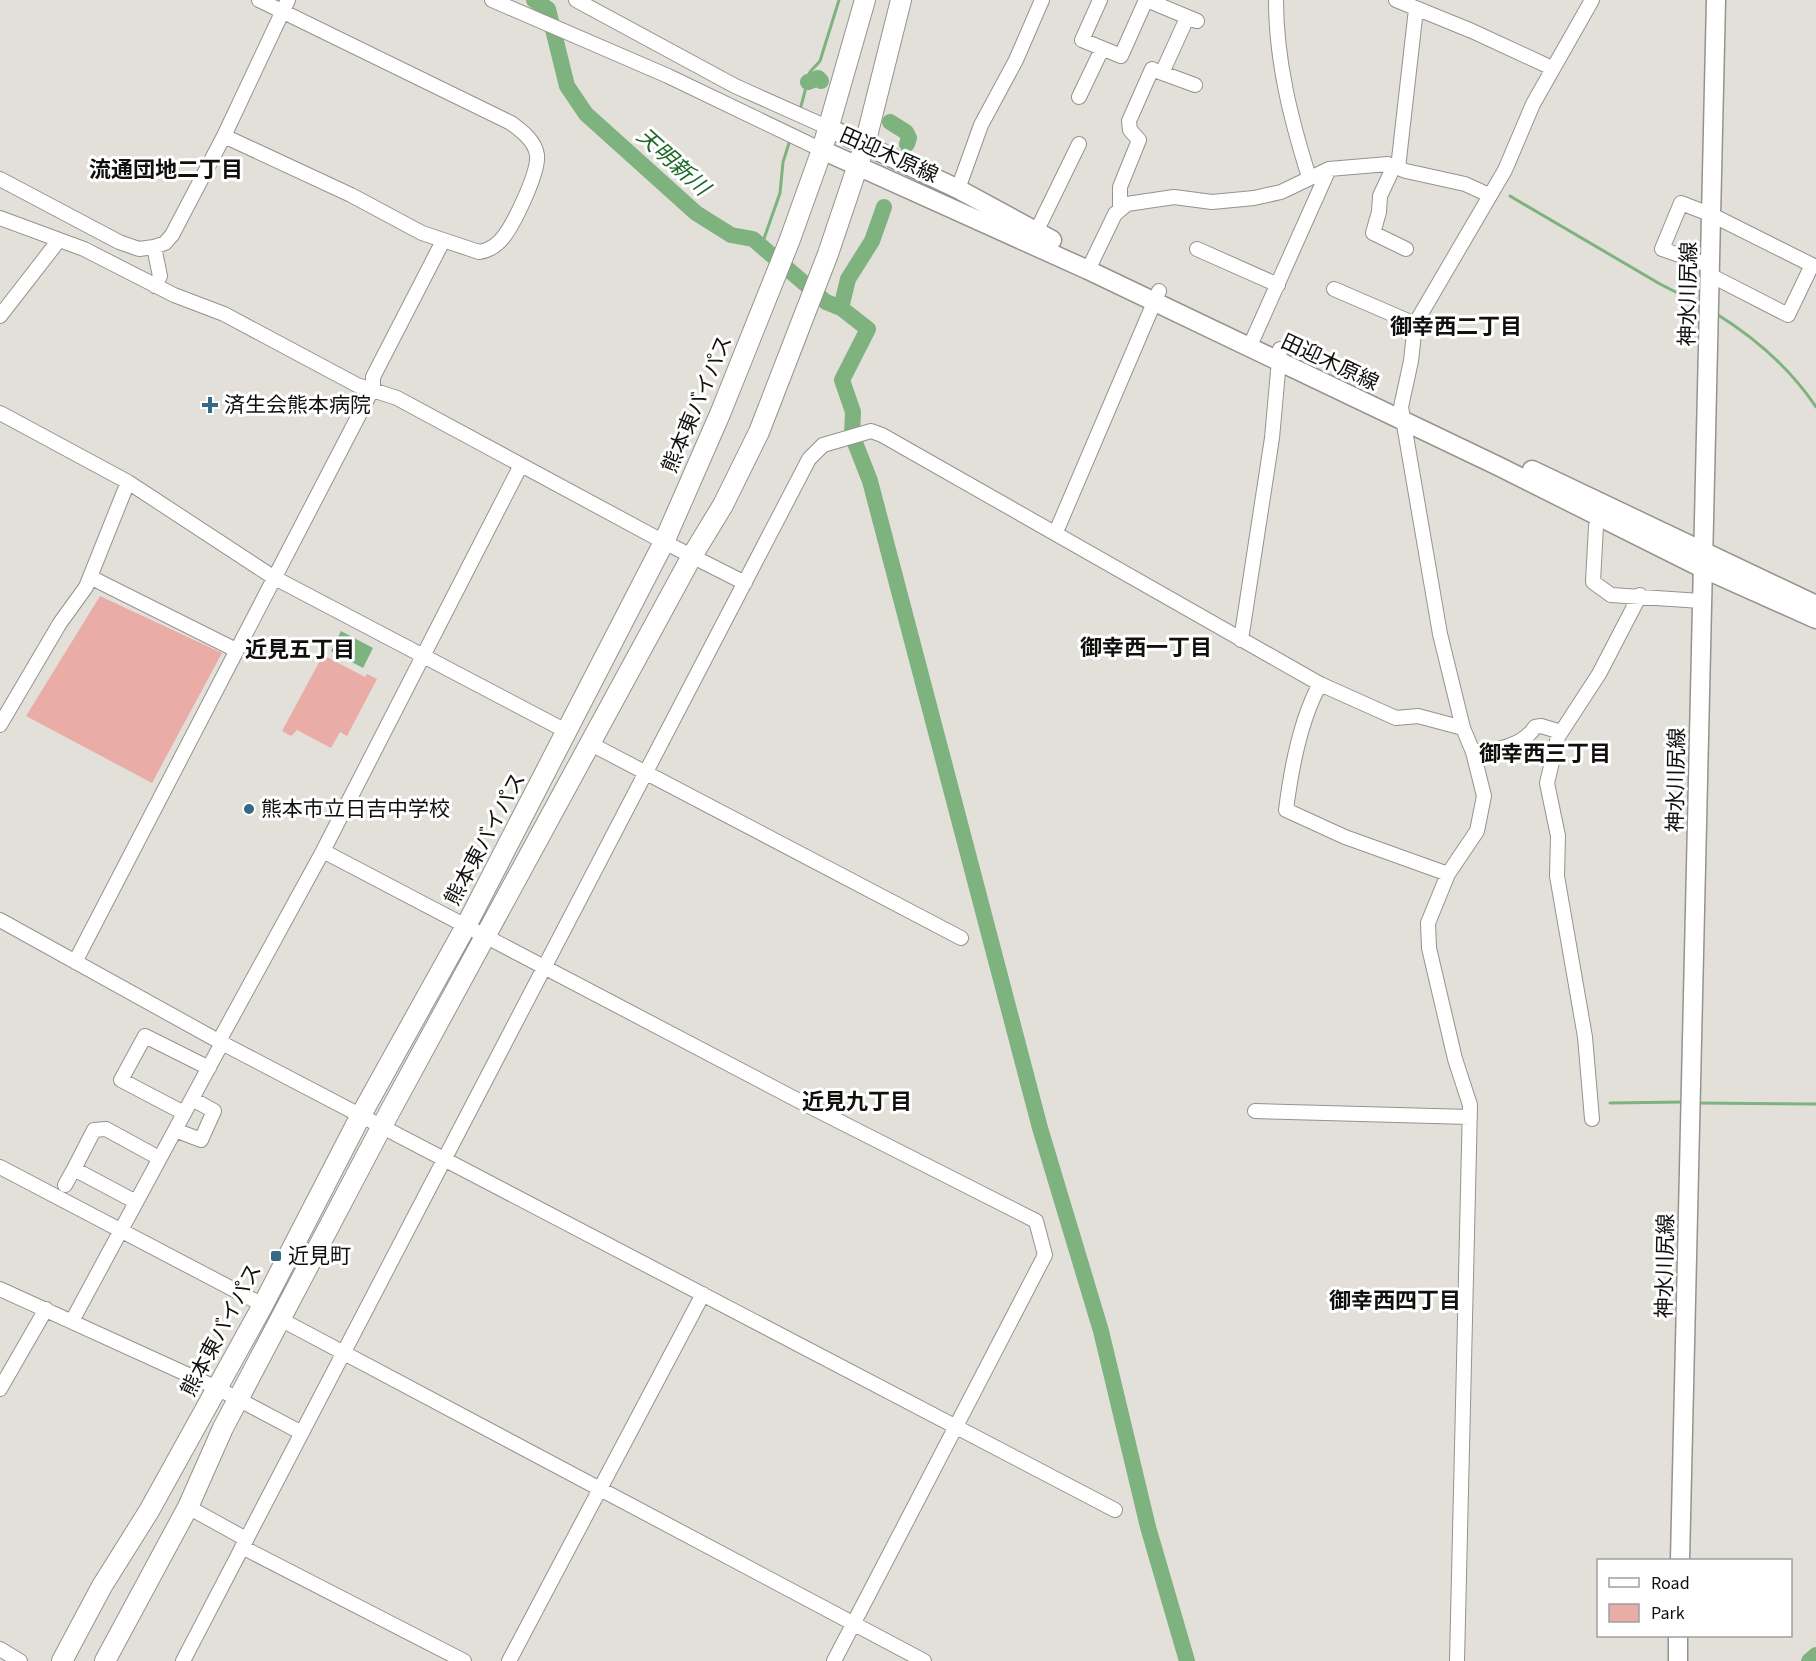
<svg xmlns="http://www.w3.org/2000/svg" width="1816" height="1661" font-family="'Source Sans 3','Noto Sans JP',sans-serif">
	<rect width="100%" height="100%" fill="#e3e0da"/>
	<path fill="#e9aca6" d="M100,596L222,653L152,783L26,716Z
		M323,655L365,677L367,674L377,679L347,736L340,732L331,748L297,730L291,736L282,731Z"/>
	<path fill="#7eb27f" d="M341,631L373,648L363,668L331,651Z"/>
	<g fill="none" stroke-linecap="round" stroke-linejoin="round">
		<path stroke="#7eb27f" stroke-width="3" d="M800,110L810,72L820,61L839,0
			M1510,196L1660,284L1701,305
			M761,247L780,193L783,162L790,140
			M1715,313C1754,337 1790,368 1816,407
			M1610,1103L1683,1102
			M1696,1103L1816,1104"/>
		<path stroke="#7eb27f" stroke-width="16" d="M534,0L548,9L567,86L586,114L696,213L731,235L753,239L826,302L841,308
			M808,82L818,78L821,81
			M890,122L906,132L909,138L907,144
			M884,207L872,241L848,279L841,308L868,329L842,380L853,412L852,435L870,481L1040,1128L1101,1331L1148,1527L1187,1661
			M1809,1661L1816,1655"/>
		<defs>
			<path id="minor" d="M492,0L668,76L822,150
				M576,0L735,86L829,128
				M1100,0L1082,40L1121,56L1146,0
				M1147,0L1197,21
				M1276,0C1276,61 1291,120 1309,177
				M1396,0L1472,31L1552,68
				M1154,70L1195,85
				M1162,73L1187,18
				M1079,97L1102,49
				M224,136L351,195L422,233L479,252C487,251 494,247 500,241C512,229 539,173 537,155C535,141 522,131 511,123L259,0
				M1394,166L1380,196L1379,212L1373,233L1406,249
				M1398,168L1416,9
				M0,179L119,242L139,249L154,247L165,243L172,235L224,136L288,0
				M958,189L981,125L1016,60L1042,0
				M1120,210V187L1139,140L1130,130L1129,121L1152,69
				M0,218L84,249L174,295L224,314L357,385L397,398L664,542L745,583
				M1036,232L1079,144
				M154,247L160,276L155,286
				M1197,249L1278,285
				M1088,270L1115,214L1127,204L1174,197L1212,202L1254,198L1281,192L1329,169L1388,164L1406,171L1465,184L1489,195
				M1710,275L1788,315L1812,265L1712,215L1681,203L1662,249L1711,266
				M1334,289L1415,324
				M0,316L59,240
				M1249,348L1329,169
				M0,413L128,482L273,577L568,732
				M1601,518L1596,526L1593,582L1611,595L1701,601
				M1056,532L1159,291
				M90,577L236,650
				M1241,640L1272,438L1280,349
				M1320,684C1300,720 1291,770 1286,810L1345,837L1448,874
				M0,725L60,623L86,587L128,482
				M591,744L961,938
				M1473,752C1494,751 1523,746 1535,727L1541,726L1561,732
				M323,851L803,1103L1036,1221L1045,1255L834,1661
				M0,920L222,1043L1115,1510
				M75,962L373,388V377L443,241
				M219,1041L323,851L521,465
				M1255,1111L1470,1117
				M184,1113L121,1080L145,1036L209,1068
				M1592,1119L1585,1037L1557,876L1558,836L1547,783L1558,737L1599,674L1640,595
				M175,1130L201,1140L214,1111L192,1099
				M0,1167L263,1305
				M65,1185L74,1169
				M136,1202L74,1169L94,1130L106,1129L159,1158
				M0,1289L217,1388L302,1433
				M280,1319L924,1661
				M72,1321L222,1043
				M0,1389L46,1309
				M188,1507L246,1539
				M242,1547L464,1661
				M0,1649L20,1661
				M183,1661L809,459L823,445L871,431L882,435L1320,684L1396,718L1418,716L1463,728
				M509,1661L703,1294
				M1457,1661L1470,1105L1455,1059L1429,948L1428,923L1448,874L1477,831L1484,796L1473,752L1463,728L1440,634L1401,407L1411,361L1415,324L1505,170L1533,104L1592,0"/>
			<path id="major" d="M829,128L958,189L1052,240
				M822,150L1088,270L1498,466L1702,568L1816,619
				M1532,470L1816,605
				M1680,1560L1716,0
				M1678,1661V1636"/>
			<path id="highway" d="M62,1661L102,1586L149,1511L263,1305L361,1115L466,926L664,542L720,414L789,242L822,150L865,0
				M105,1661L188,1507L223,1428L382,1126L692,556L723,505L759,432L828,254L865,144L901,0"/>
		</defs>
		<use href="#minor" stroke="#95938e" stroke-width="16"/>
		<use href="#major" stroke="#95938e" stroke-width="21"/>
		<use href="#highway" stroke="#95938e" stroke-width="22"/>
		<use href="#minor" stroke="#fff" stroke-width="14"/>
		<use href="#major" stroke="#fff" stroke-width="18"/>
		<use href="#highway" stroke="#fff" stroke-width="20"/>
	</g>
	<g fill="#356985" stroke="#fff" stroke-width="2">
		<path d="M207 396h6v6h6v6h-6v6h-6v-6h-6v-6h6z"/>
		<circle cx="249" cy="809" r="6"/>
		<rect x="270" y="1250" width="12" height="12" rx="3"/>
	</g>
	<g text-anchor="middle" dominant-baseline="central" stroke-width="6" stroke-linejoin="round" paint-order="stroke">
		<g font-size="21" fill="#10100e" stroke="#fff">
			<text transform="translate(889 155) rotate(24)">田迎木原線</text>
			<text transform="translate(1688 294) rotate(-89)">神水川尻線</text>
			<text transform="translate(1330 362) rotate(25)">田迎木原線</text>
			<text transform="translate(697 404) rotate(-67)">熊本東バイパス</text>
			<text transform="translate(1676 780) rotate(-89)">神水川尻線</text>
			<text transform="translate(485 839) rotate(-62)">熊本東バイパス</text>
			<text transform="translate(1665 1266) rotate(-89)">神水川尻線</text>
			<text transform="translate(221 1330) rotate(-62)">熊本東バイパス</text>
		</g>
		<g font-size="21" fill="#10100e" stroke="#fff" text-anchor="start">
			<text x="224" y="405">済生会熊本病院</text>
			<text x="261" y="809">熊本市立日吉中学校</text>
			<text x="288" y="1256">近見町</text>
		</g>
		<g font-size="22" font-style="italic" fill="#1d6726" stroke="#fff">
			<text transform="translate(673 162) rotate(42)">天明新川</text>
		</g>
		<g font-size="22" font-weight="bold" fill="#10100e" stroke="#fff">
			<text x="166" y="170">流通団地二丁目</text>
			<text x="1456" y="327">御幸西二丁目</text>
			<text x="1146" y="648">御幸西一丁目</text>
			<text x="300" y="650">近見五丁目</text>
			<text x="1545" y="754">御幸西三丁目</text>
			<text x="857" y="1102">近見九丁目</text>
			<text x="1395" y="1301">御幸西四丁目</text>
		</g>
	</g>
	<rect x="1597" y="1559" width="195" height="78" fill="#ffffff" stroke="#9f9f9f" stroke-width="1.5"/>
	<rect x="1609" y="1578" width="30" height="9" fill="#ffffff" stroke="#9f9f9f" stroke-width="1.5"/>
	<text x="1651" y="1589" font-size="18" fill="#10100e">Road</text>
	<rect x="1609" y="1604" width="30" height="18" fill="#e9aca6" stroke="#9f9f9f" stroke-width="1.5"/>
	<text x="1651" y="1619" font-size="18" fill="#10100e">Park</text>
</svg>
